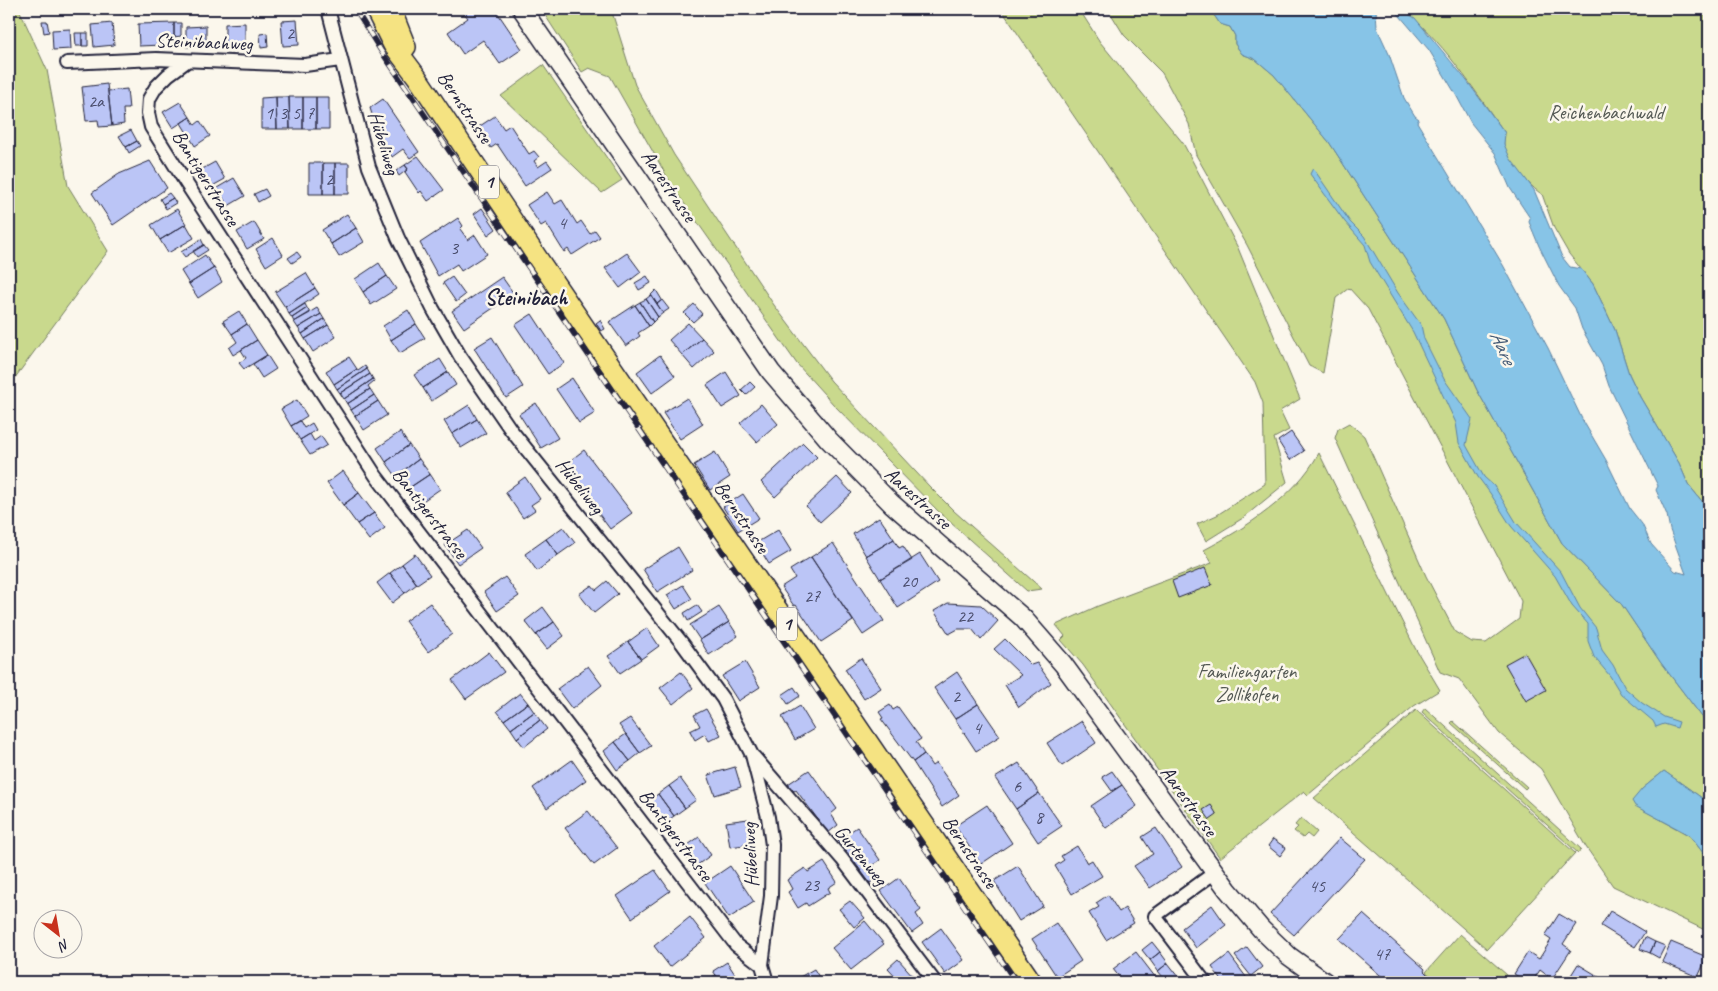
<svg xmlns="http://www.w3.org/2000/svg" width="1718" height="991" font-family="Caveat,sans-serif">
	<rect width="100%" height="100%" fill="#fbf7ec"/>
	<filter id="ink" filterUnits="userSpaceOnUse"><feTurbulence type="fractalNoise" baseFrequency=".02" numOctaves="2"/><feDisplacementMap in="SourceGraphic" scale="10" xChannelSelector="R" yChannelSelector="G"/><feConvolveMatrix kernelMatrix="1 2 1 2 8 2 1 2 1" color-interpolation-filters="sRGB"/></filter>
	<g filter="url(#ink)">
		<path fill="#c9d98d" stroke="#767e64" d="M9,9H19L47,70L68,186L108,251L9,386Z
			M541,9H611L635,85L674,155L774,305L831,381L929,486L954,511L1042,589L1027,591L941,514L834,405L797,364L674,189L610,76L589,68L582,72Z
			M1001,9H1079L1100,42L1183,143L1238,248L1300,399L1280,411L1289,430L1274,438L1287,482L1243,518L1206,541L1197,524L1217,515L1265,484L1263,403L1255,382Z
			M1108,9H1210L1220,24L1230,27L1235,36V44L1242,54L1255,59L1274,75L1329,142L1444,319L1477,390L1562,543L1622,605L1661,663L1709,726V803L1664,771L1642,789L1636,806L1690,836L1704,854L1709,855V932L1613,886L1586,847L1541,769L1499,733L1459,679L1440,672L1335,438L1338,429L1349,423L1364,436L1426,576L1455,632L1472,642L1486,643L1519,619L1521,601L1368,309L1349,288L1336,298L1323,373L1309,366L1247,245L1196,155L1189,124L1162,73L1124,35Z
			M1400,9H1709V529V514L1705,505L1688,484L1679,463L1640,397L1629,374L1615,330L1606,311L1593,284L1569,254L1554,228L1542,194C1531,189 1506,157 1504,145C1503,141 1505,136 1505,133C1479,97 1437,31 1400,9Z
			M543,65L622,180L602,193L501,96Z
			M1319,453L1415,648L1440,690L1414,706L1308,795L1304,791L1220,858L1083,665L1061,640L1065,636L1056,625L1098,606L1212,563L1204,550C1247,527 1295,497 1319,453Z
			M1425,708L1581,849L1578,853L1422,712Z
			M1416,710L1575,853L1487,949L1314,798Z
			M1453,721L1527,787L1525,789L1451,723Z
			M1301,818L1317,832L1312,838L1307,834L1303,838L1294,831L1298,827L1295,825Z
			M1460,934L1515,982H1438L1426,972Z"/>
		<path fill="#87c4e7" stroke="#5f83a2" d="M1210,9H1376L1377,28L1389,54L1404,98L1415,116L1419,119L1417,122L1503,265L1548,348L1582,419L1606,460L1630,509L1642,524L1651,544L1675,571L1686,574L1670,530L1667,515L1656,490L1658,486L1609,386L1602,365L1582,329L1575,308L1559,286L1539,246L1529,222L1530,218L1510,188L1495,153L1471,123L1455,93L1429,50L1394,9H1400L1415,18L1467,81L1505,133L1504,144L1510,158L1534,190L1562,257L1570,267L1581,269L1593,284L1615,330L1629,374L1640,397L1679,463L1688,484L1705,505L1709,514V726L1661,663L1622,605L1562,543L1477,390L1444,319L1329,142L1274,75L1255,59L1242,54L1235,44V36L1230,27L1220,24Z
			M1313,168L1350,222L1364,236L1398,293L1421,325L1424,339L1444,379L1472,419L1466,445L1484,477L1494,486L1516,522L1561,572L1580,608L1596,628L1602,650L1613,665L1625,688L1642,703L1664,717L1679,722L1677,728L1664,724L1656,727L1653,721L1621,694L1610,676L1594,657L1588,641V624L1572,606L1555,576L1511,526L1490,493L1478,477L1459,443L1456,423L1413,332L1370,262L1365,245L1345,222L1310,174Z
			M1664,771L1709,803V855L1704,854L1690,836L1682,831L1635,806L1632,801L1642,789Z"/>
		<path fill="#bbc5f6" stroke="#22223b" d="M312,9H319L320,12L312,13Z
			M461,9H495L522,49L500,64L483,40L463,54L448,32L468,18Z
			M297,20L299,45L283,46L281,21Z
			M42,21H47L49,32L44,33Z
			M112,23L114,45L94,47L92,25Z
			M174,23V37L161,38L162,45L139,46L138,24Z
			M174,23H181V36L174,37Z
			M245,23V44H225V24Z
			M206,26V46L186,47V27Z
			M70,29L71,49L53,50L52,30Z
			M75,33H82V46H76Z
			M82,33H88V46H82Z
			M267,33L268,47L261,48L260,34Z
			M107,84L112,126L99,127L98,120L86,121L82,87Z
			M127,89L129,109H123L124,124L112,126L108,91Z
			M276,97L277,129H261V98Z
			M276,97H289L290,129H277Z
			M289,97H303V129H290Z
			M303,97H316V129H303Z
			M316,97H329V129H316Z
			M383,99L419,152L410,158L403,149L392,157L379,137L370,108Z
			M180,102L190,117L173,128L163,112Z
			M464,112L469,121L466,124L460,115Z
			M495,116L504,129L510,125L529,154L534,151L539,157L534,161L538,167L547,161L552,168L525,186L497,144L491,148L477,128Z
			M190,117L195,125L200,121L210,136L195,146L181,123Z
			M131,130L137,141L126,147L119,136Z
			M137,141L140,146L129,153L126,147Z
			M418,156L444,190L428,201L421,191L419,193L405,172L408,169L405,165Z
			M150,161L167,188L113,225L92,193L119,174Z
			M215,162L225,179L207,189L197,172Z
			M309,163H323V194H309Z
			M323,163H335V194H323Z
			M335,163H349V194H335Z
			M405,165L408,169L399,176L396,171Z
			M234,178L245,196L228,206L217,188Z
			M265,189L269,196L258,202L254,194Z
			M547,192L555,204L562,200L577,224L581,221L590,234L595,230L600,237L572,255L568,249L564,252L546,223L541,226L527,205Z
			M169,193L173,198L163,204L160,199Z
			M173,198L176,203L166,209L163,204Z
			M482,208L496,229L488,235L474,214Z
			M177,209L186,224L160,240L151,225Z
			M347,214L356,228L331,244L322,230Z
			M458,218L463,226L460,229L468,240L475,235L487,254L461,271L457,264L438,276L420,243Z
			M254,222L264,239L247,249L237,232Z
			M186,224L194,238L168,253L160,240Z
			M356,228L364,242L339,257L331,244Z
			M273,238L283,255L266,266L256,249Z
			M201,239L204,245L185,257L181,252Z
			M204,245L208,250L197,257L193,251Z
			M297,252L301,257L292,263L288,258Z
			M627,253L641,272L620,288L605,268Z
			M205,255L214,268L189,284L181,271Z
			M379,263L387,276L363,292L355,279Z
			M214,268L222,282L198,298L189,284Z
			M306,273L315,288L285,307L275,292Z
			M387,276L396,289L371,305L363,292Z
			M647,276L651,283L639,290L635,283Z
			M452,277L465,295L456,302L443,283Z
			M502,277L514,294L464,328L452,311Z
			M315,288L319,294L289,314L285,307Z
			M656,290L662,300L657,304L651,295Z
			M651,295L663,313L658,317L646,299Z
			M646,299L658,317L653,322L640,302Z
			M662,300L669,309L663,313L657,304Z
			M640,302L653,322L649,326L635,305Z
			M305,304L307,308L292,318L289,314Z
			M694,304L702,314L693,322L684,313Z
			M635,305L649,326L638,333L640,336L626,346L609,322Z
			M307,308L310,313L294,322L292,318Z
			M317,308L321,314L298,328L294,322Z
			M408,310L416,324L391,340L383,326Z
			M239,311L247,324L232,334L223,321Z
			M321,314L324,319L302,334L298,328Z
			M532,314L564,363L548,374L515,325Z
			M324,319L328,325L305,339L302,334Z
			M600,320L605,329L601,331L596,323Z
			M688,323L702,338L682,355L669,340Z
			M247,324L257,340L233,355L229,348L237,342L232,334Z
			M416,324L425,338L400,353L391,340Z
			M328,325L336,337L313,352L305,339Z
			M492,337L523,387L506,398L474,348Z
			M702,338L714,351L694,369L682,355Z
			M257,340L267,355L244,369L239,363L246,358L241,350Z
			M267,355L276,369L262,378L253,364Z
			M660,355L675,376L652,393L637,372Z
			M349,357L357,369L334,384L326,371Z
			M440,359L448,372L423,388L414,375Z
			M365,366L367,369L337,389L334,384L357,369L358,371Z
			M367,369L370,374L340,393L337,389Z
			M448,372L456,385L431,401L423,388Z
			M726,372L741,396L722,408L707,385Z
			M370,374L373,379L344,399L340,393Z
			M572,378L595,413L579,423L556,389Z
			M373,379L374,381L368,386L370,389L347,404L344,399Z
			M750,382L755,387L746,395L741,390Z
			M370,389L374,395L351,410L347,404Z
			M374,395L378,401L355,416L351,410Z
			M687,398L703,424L680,439L663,413Z
			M297,400L307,416L291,426L281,409Z
			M378,401L387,415L364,430L355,416Z
			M536,403L558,438L541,448L519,414Z
			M761,404L778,424L757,442L740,423Z
			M469,405L477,419L452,434L444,421Z
			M477,419L486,433L461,448L452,434Z
			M300,421L304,428L312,423L316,430L300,440L291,426Z
			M400,432L409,445L386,462L377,448Z
			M1291,432L1304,451L1290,460L1278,441Z
			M310,434L314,441L321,436L327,445L310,455L300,440Z
			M803,443L817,457L775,497L761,482Z
			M409,445L419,459L396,476L386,462Z
			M584,450L632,513L610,529L563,466Z
			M715,452L730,477L710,490L694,465Z
			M419,459L430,474L406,490L396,476Z
			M343,471L359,493L343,505L327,483Z
			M430,474L440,489L417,505L406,490Z
			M525,477L540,499L531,505L535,510L523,518L505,492Z
			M837,477L852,493L820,522L806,506Z
			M359,493L374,513L357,524L343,505Z
			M743,494L759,518L738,531L723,507Z
			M374,513L385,528L369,540L357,524Z
			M879,517L894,539L866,556L853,534Z
			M563,527L575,543L558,555L546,539Z
			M468,530L481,548L458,564L445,545Z
			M778,530L791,551L769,564L756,543Z
			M546,539L558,555L537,571L525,554Z
			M894,539L899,548L903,546L912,560L880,579L866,556Z
			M833,543L884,621L863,635L811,557Z
			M678,547L692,570L657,592L643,569Z
			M415,554L430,575L417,584L402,564Z
			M920,554L938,582L898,608L880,579Z
			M811,557L853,621L821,642L796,605L794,606L781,587L795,578L790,570Z
			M402,564L417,584L405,593L390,573Z
			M1205,568L1212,585L1178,598L1172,581Z
			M390,573L405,593L392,603L377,583Z
			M505,577L519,596L497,611L484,592Z
			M607,581L618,594L594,613L579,594L592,585L596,590Z
			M683,585L692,599L676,609L667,595Z
			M430,603L452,634L428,652L405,621Z
			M948,603L981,605L998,621L981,640L972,629H958L949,634L934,611Z
			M697,605L702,612L688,621L684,613Z
			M543,607L554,622L536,635L525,621Z
			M719,607L729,622L700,640L690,625Z
			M554,622L564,636L547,649L536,635Z
			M729,622L738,636L709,655L700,640Z
			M647,628L659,646L641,659L628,642Z
			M1005,639L1031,665L1037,663L1051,683L1019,707L1005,685L1021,675L994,649Z
			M628,642L641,659L620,673L608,656Z
			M489,652L504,672L466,699L452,680Z
			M1525,653L1546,690L1526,701L1505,664Z
			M861,658L881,688L864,699L845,669Z
			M745,662L760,687L738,701L722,676Z
			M588,666L602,685L572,709L557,689Z
			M681,672L693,688L673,704L660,688Z
			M957,672L978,704L955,719L934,688Z
			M794,687L800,696L788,704L782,695Z
			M520,693L528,703L504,720L497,711Z
			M528,703L534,712L511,729L504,720Z
			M978,704L1000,736L976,751L955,719Z
			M890,705L893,710L898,707L921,739L916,742L924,754L913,762L881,719L883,718L879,712Z
			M800,706L814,729L795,740L782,717Z
			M706,709L721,735L709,741L705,734L695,740L690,731L700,726L694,715Z
			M534,712L540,720L517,738L511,729Z
			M630,718L651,746L640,753L619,725Z
			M540,720L547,729L524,747L517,738Z
			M1082,721L1096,743L1062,766L1047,743Z
			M626,734L640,753L630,761L615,742Z
			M615,742L630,761L617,770L604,751Z
			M924,754L932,766L936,763L959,795L942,807L913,762Z
			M572,760L586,780L547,808L533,788Z
			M1019,763L1039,793L1016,809L995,778Z
			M735,767L741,787L715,795L708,775Z
			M809,770L837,809L831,814L838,825L828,833L796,790L794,791L788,784Z
			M1112,771L1122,785L1112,791L1102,777Z
			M680,778L696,800L685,808L669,786Z
			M1122,785L1137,806L1106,828L1091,806Z
			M669,786L685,808L674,816L658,794Z
			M1039,793L1062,826L1038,842L1016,809Z
			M658,794L674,816L662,825L646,803Z
			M987,805L1012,843L981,864L955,826Z
			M1211,805L1217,815L1210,820L1203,810Z
			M588,811L617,848L594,865L565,828Z
			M748,819L751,844L730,847L726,822Z
			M857,827L880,860L873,865L880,876L870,883L838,840Z
			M1156,828L1182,867L1150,888L1134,866L1153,854L1142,837Z
			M699,837L711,855L693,868L681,850Z
			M1340,838L1365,859L1294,935L1270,914Z
			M1273,839L1286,848L1280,856L1268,846Z
			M1077,846L1087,863L1092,860L1102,876L1072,894L1055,866L1064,860L1061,856Z
			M824,862L837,882L828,888L830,892L808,906L806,903L798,908L788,892L792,889L787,880L805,868L808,872Z
			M730,866L754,902L729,918L705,883Z
			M1018,866L1043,906L1019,921L994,881Z
			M655,870L670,891L632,918L617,896Z
			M899,878L921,910L916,914L923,925L912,933L881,891Z
			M1108,895L1119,912L1125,908L1134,923L1106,940L1089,913L1099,907L1096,903Z
			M850,901L865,918L854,927L839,909Z
			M1212,905L1226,925L1196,948L1182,928Z
			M1610,911L1645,932L1635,947L1601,926Z
			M1363,914L1425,969L1424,971L1431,978L1427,982H1388L1339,939Z
			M1559,914L1576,924L1563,944L1571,950L1552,979L1540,970L1532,982H1527L1514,974L1528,952L1539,959L1551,940L1545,936Z
			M690,917L706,938L670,967L654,946Z
			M865,921L884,944L851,970L832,948Z
			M1056,923L1081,961L1057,977L1032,939Z
			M941,928L964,960L945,974L922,942Z
			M1645,937L1655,942L1650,953L1640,949Z
			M1152,942L1160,952L1150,960L1142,950Z
			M1655,942L1665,946L1659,958L1650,953Z
			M1671,942L1707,957L1698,977L1662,962Z
			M1247,947L1262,967L1251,976L1235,956Z
			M1136,952L1159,982H1123L1113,969Z
			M1160,952L1168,963L1158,971L1150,960Z
			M1229,954L1249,981L1247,982H1223L1212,967Z
			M898,959L914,977L908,982H901L888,968Z
			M727,962L740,982H721L713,971Z
			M1168,963L1183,982H1167L1158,971Z
			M1578,964L1608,982L1568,980Z
			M814,969L822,982H791Z
			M716,975L721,982H706L705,981Z"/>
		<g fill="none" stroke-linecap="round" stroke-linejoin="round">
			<defs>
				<path id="street" d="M328,9L369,167L398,238L433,309L460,356L511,430L682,643L723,699L752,755L768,817L772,845L771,896L762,965L767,982
					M187,61L168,75L156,87L149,99L148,113L151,127L186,183L376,476L736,945L762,965
					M67,63L156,59L305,65L340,60
					M754,757L842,859L935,982
					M1205,982L1155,916L1214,873"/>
				<path id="secondary" d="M522,9L771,372L829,440L891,503L1023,618L1063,664L1228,890L1261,929L1289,956L1325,982"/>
				<path id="primary" d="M375,9L393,45L417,77L543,266L1032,982
					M391,9L406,47"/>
			</defs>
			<use href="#street" stroke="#22223b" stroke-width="16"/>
			<use href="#secondary" stroke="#22223b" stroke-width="21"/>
			<use href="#primary" stroke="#22223b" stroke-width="22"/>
			<use href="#street" stroke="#fbf7ec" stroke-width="12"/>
			<use href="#secondary" stroke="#fbf7ec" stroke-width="18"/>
			<use href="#primary" stroke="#f5e382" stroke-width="19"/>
			<defs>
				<path id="rail" d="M355,9L381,51L1016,982"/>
			</defs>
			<use href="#rail" stroke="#22223b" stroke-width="5.5"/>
			<use href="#rail" stroke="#fbf7ec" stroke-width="4" stroke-dasharray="11" stroke-linecap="butt"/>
		</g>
	</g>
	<g text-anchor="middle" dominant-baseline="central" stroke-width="5" stroke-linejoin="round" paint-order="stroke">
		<g font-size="18" fill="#484b6a">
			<text x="290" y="33">2</text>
			<text x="96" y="101">2a</text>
			<text x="269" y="113">1</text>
			<text x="283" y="113">3</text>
			<text x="296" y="113">5</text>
			<text x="310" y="113">7</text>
			<text x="329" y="179">2</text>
			<text x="562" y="223">4</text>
			<text x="454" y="248">3</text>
			<text x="909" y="581">20</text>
			<text x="812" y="596">27</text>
			<text x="965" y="616">22</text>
			<text x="956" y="696">2</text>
			<text x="977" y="728">4</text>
			<text x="1017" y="786">6</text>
			<text x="1039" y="817">8</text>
			<text x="811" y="885">23</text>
			<text x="1317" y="886">45</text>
			<text x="1382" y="954">47</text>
		</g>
		<g fill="#fbf7ec" stroke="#636270" stroke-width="1">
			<rect x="479" y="165.5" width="20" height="33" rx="4"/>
			<rect x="777" y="607.5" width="20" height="33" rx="4"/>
		</g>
		<g font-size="19" font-weight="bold" fill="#22223b">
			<text x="489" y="182">1</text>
			<text x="787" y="624">1</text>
		</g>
		<g font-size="20" fill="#22223b" stroke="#fbf7ec">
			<text transform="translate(204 42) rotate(2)">Steinibachweg</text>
			<text transform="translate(465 107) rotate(56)">Bernstrasse</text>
			<text transform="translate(384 143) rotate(73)">Hübeliweg</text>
			<text transform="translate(206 178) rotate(58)">Bantigerstrasse</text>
			<text transform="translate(669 186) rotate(56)">Aarestrasse</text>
			<text transform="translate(580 486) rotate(52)">Hübeliweg</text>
			<text transform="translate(918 498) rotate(42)">Aarestrasse</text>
			<text transform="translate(430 513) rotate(52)">Bantigerstrasse</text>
			<text transform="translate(742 517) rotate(56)">Bernstrasse</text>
			<text transform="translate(1189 801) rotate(54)">Aarestrasse</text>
			<text transform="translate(676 835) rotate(53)">Bantigerstrasse</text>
			<text transform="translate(970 852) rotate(56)">Bernstrasse</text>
			<text transform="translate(750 855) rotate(-93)">Hübeliweg</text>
			<text transform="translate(861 855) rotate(51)">Gurtenweg</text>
		</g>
		<g font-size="20" fill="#545954" stroke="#fbf7ec">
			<text x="1606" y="112">Reichenbachwald</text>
			<text x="1247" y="671">Familiengarten<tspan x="1247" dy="23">Zollikofen</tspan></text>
		</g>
		<g font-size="21" font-style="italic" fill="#455b77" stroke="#fbf7ec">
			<text transform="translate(1503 347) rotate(65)">Aare</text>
		</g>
		<g font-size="22" font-weight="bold" fill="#22223b" stroke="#fbf7ec">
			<text x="526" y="298">Steinibach</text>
		</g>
	</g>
	<rect width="1718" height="991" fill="none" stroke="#fbf7ec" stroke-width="30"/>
	<rect x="15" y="15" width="1688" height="961" fill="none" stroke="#22223b" stroke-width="2" filter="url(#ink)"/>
	<g transform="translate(58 934) rotate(149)"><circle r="24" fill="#fbf7ec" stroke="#a4a2a5"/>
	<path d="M0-4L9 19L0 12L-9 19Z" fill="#c8321e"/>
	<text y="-8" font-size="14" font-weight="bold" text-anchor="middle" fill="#22223b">N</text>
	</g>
</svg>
